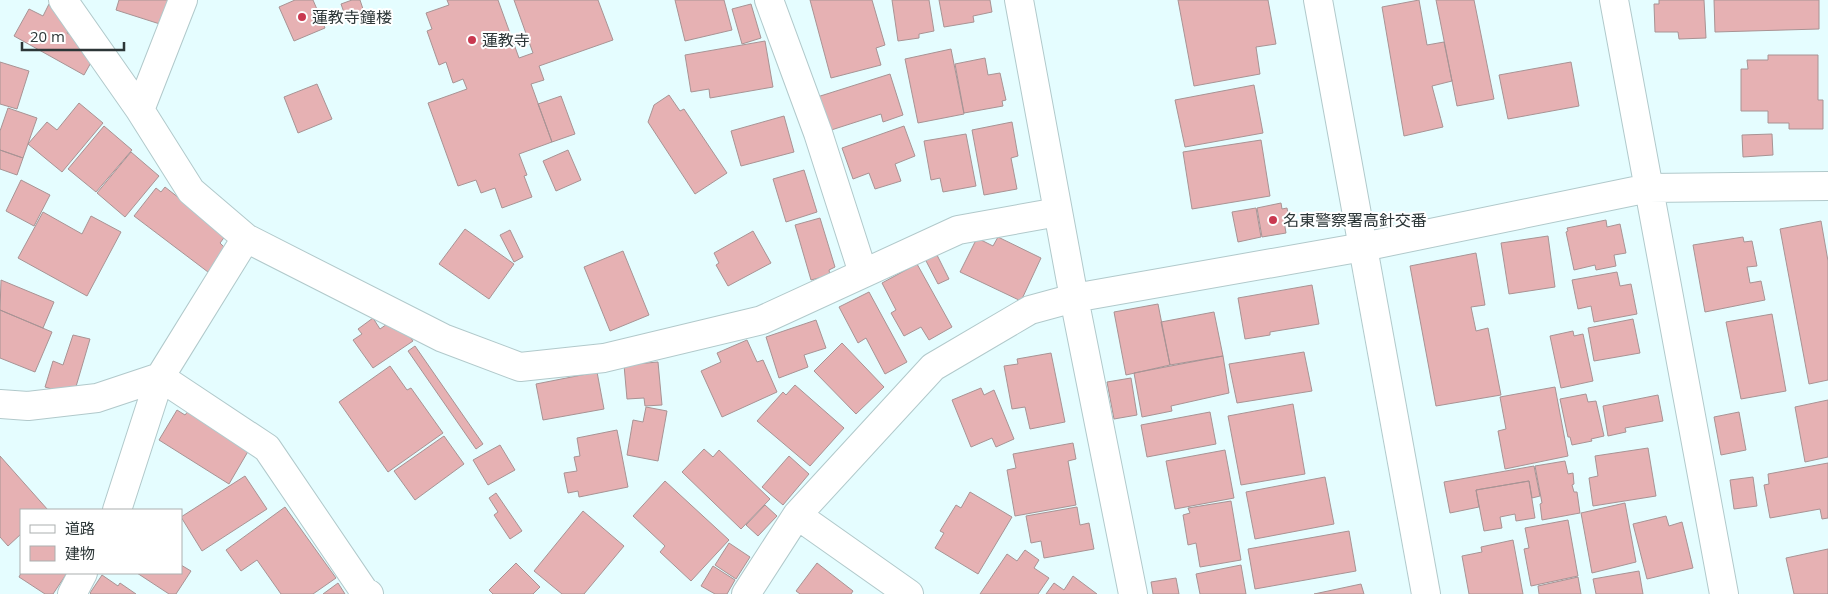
<svg xmlns="http://www.w3.org/2000/svg" width="1828" height="594" font-family="'Open Sans','Noto Sans JP',sans-serif">
	<rect width="100%" height="100%" fill="#e5fdff"/>
	<path fill="#e6b1b3" stroke="#a89394" d="M119,0H171L163,25L116,10Z
		M295,0H313L325,28L294,41L279,7Z
		M352,0H360L365,15L347,21L341,4Z
		M447,0H498L519,58L533,53L514,0H598L613,40L539,66L544,80L531,84L552,142L519,154L527,175L524,176L532,197L502,208L495,188L481,193L476,180L458,186L428,103L467,89L463,79L453,83L446,62L439,65L427,31L432,29L426,13L449,5Z
		M675,0H724L732,30L685,41Z
		M810,0H872L885,45L876,48L881,65L831,78Z
		M892,0H929L934,31L919,34V38L898,41Z
		M939,0H990L992,12L973,16L974,22L944,27Z
		M1178,0H1268L1276,44L1256,47L1260,74L1194,86Z
		M1419,0L1427,45L1444,42L1452,81L1432,86L1443,127L1404,136L1382,7Z
		M1436,0H1474L1494,99L1457,106Z
		M1659,0H1704L1706,38L1679,39L1678,32H1655L1654,4H1659Z
		M1714,0H1819V29L1715,32Z
		M49,4L75,18L67,33L98,50L84,75L14,36L29,9L43,16Z
		M751,4L761,38L742,44L732,9Z
		M765,41L773,87L710,98L709,89L691,92L685,55Z
		M951,49L964,114L918,123L905,59Z
		M1768,55H1818V100H1823V129H1789V123H1768V111H1741V69H1748L1747,60H1768Z
		M985,58L988,75L1000,73L1006,100L1002,101L1003,106L964,113L955,64Z
		M0,62L29,71L17,109L0,104Z
		M1571,62L1579,106L1508,119L1499,75Z
		M890,74L903,115L883,122L881,114L825,132L814,98Z
		M317,84L332,119L298,133L284,97Z
		M1254,85L1263,133L1185,147L1175,100Z
		M669,95L680,111L684,109L727,173L695,194L648,122L654,105Z
		M561,96L575,134L552,142L538,104Z
		M79,103L103,123L62,172L28,144L47,122L57,130Z
		M8,108L37,118L23,158L0,150V131Z
		M784,116L794,152L741,166L731,131Z
		M1012,122L1018,156L1011,158L1017,189L984,195L972,130Z
		M104,126L132,150L96,192L68,169Z
		M904,126L915,156L895,164L901,181L875,189L869,173L853,179L842,148Z
		M966,134L976,186L943,192L940,178L931,180L924,141Z
		M1772,134L1773,155L1743,157L1742,135Z
		M1261,140L1270,196L1192,209L1183,152Z
		M0,150L23,158L17,175L0,169Z
		M568,150L581,180L556,191L543,161Z
		M131,152L159,176L125,217L97,193Z
		M804,170L817,212L786,222L773,179Z
		M21,180L50,195L34,226L6,211Z
		M165,187L226,235L220,243L226,249L208,272L134,216L156,188L161,192Z
		M1281,203L1282,209L1287,208L1289,220L1284,221L1286,233L1262,237L1257,208Z
		M1256,208L1261,237L1238,242L1232,212Z
		M43,212L82,234L91,216L121,232L87,296L18,258Z
		M820,218L835,267L829,270L830,275L811,280L795,225Z
		M1606,220L1607,227L1620,224L1626,253L1614,255L1616,266L1596,270L1595,265L1574,270L1566,232L1568,231L1567,228Z
		M1821,221L1828,261V380L1809,384L1780,229Z
		M465,229L514,264L489,299L439,264Z
		M510,230L523,257L514,262L500,235Z
		M753,231L771,263L728,286L716,265L719,263L714,253Z
		M1548,236L1555,287L1509,294L1501,243Z
		M998,237L1041,258L1021,301L960,272L977,238L993,246Z
		M1743,237L1744,242L1752,241L1757,266L1747,267L1750,283L1761,281L1765,300L1705,312L1693,245Z
		M623,251L649,315L610,331L584,267Z
		M935,251L949,279L938,284L924,257Z
		M1476,253L1485,305L1471,307L1476,331L1488,328L1501,395L1436,406L1410,266Z
		M917,264L952,327L929,340L921,327L904,336L891,313L896,310L882,283Z
		M1617,272L1620,286L1631,284L1637,314L1594,322L1591,306L1578,309L1572,280Z
		M1,280L54,302L43,328L0,310Z
		M1312,285L1319,324L1270,332V335L1245,339L1238,298Z
		M869,292L907,362L885,374L866,338L858,343L839,307Z
		M1158,304L1170,365L1126,375L1114,312Z
		M0,310L52,332L35,372L0,358Z
		M1214,312L1223,356L1170,365L1161,322Z
		M1772,314L1786,391L1741,399L1726,322Z
		M397,317L413,341L373,368L353,340L362,334L358,329L373,318L380,329Z
		M1633,319L1640,353L1594,361L1588,328Z
		M816,320L826,348L804,355L808,367L779,378L766,337Z
		M1573,331L1574,336L1583,334L1593,381L1561,388L1550,336Z
		M73,335L90,339L75,390L58,391L45,387L53,361L63,365Z
		M747,340L757,362L763,360L777,392L722,417L701,371L721,362L717,353Z
		M842,343L884,387L856,414L814,371Z
		M415,346L483,444L476,449L408,351Z
		M1304,352L1312,391L1237,403L1229,364Z
		M1051,353L1065,422L1030,429L1025,407L1012,409L1004,366L1018,364L1017,359Z
		M1223,356L1229,393L1171,406L1172,411L1142,417L1134,373Z
		M658,362L662,405L645,406L644,398L627,399L624,365Z
		M390,366L407,390L411,388L443,433L388,472L339,402Z
		M597,372L604,409L543,420L536,384Z
		M1131,378L1137,415L1114,419L1107,382Z
		M795,385L844,428L810,466L757,421L783,392L786,395Z
		M1555,387L1568,456L1505,469L1498,431L1506,429L1500,397Z
		M981,388L984,395L994,390L1014,439L996,447L992,438L971,447L952,400Z
		M1586,394L1588,402L1596,401L1604,436L1591,439L1592,441L1572,445L1570,437H1568L1560,399Z
		M1658,395L1663,421L1625,428L1626,432L1608,436L1603,406Z
		M1828,400V457L1805,462L1795,407Z
		M1293,404L1305,474L1241,485L1228,416Z
		M646,407L667,411L658,461L627,455L633,420L643,422Z
		M190,409L250,448L229,484L159,440L177,410L185,415Z
		M1210,412L1216,444L1147,457L1141,425Z
		M1739,412L1746,450L1721,455L1714,417Z
		M617,430L628,487L579,497L578,491L568,493L564,473L577,471L574,457L580,456L577,438Z
		M444,436L464,464L415,500L394,471Z
		M1073,443L1076,459L1068,461L1076,505L1015,516L1007,470L1016,468L1013,454Z
		M500,445L515,470L488,485L473,460Z
		M1648,448L1656,496L1593,506L1589,478L1598,476L1595,456Z
		M704,449L713,457L719,450L770,499L741,529L682,472Z
		M1225,450L1234,498L1175,509L1166,461Z
		M0,456L48,510H21V534L8,546L0,537Z
		M789,456L809,474L783,505L762,487Z
		M1565,461L1568,474L1573,473L1574,484L1572,485L1574,492H1577L1580,513L1542,520L1540,504L1542,503L1535,466Z
		M1828,463V518L1822,519L1820,509L1770,518L1764,485L1769,484L1768,474Z
		M1534,466L1540,496L1532,498L1529,481L1476,490L1479,507L1450,513L1444,482Z
		M245,476L267,509L202,551L181,517Z
		M1325,477L1334,524L1255,539L1246,492Z
		M1753,477L1757,506L1734,509L1730,480Z
		M665,481L729,540L691,581L660,552L665,546L633,516Z
		M1529,481L1535,518L1516,521L1515,514L1500,517L1502,528L1484,531L1476,490Z
		M970,492L1012,517L978,574L935,548L944,533L940,531L956,505L961,508Z
		M496,493L522,531L510,539L494,515L498,512L489,498Z
		M1231,501L1241,560L1200,567L1196,543L1188,545L1183,515L1190,513L1188,508Z
		M1625,503L1636,562L1592,573L1581,513Z
		M765,505L777,516L758,536L746,525Z
		M285,507L336,578L313,594H281L257,560L241,571L226,550Z
		M1077,507L1080,525L1089,523L1094,549L1044,558L1041,541L1031,543L1026,516Z
		M583,511L624,546L584,594H562L534,571Z
		M1666,516L1669,526L1682,522L1693,568L1647,579L1633,524Z
		M1568,520L1578,576L1531,586L1524,549L1529,548L1525,528Z
		M1349,531L1356,571L1255,589L1248,549Z
		M1513,540L1523,594H1469L1462,556L1482,552L1481,547Z
		M729,543L750,557L736,579L715,565Z
		M1828,549V594H1794L1786,558Z
		M1025,550L1039,560L1034,568L1049,578L1038,594H980L1007,554L1017,561Z
		M516,563L540,587L533,594H493L489,590Z
		M817,563L853,591L851,594H800L796,591Z
		M181,565L191,571L176,594H169L137,573H181Z
		M1241,565L1246,594H1200L1196,574Z
		M713,566L735,580L727,594H715L701,586Z
		M1639,571L1643,594H1596L1593,579Z
		M21,573H67L53,594H45L19,577Z
		M102,575L118,586L120,583L136,594H91L90,593Z
		M1073,576L1097,594H1046L1054,583L1064,590Z
		M1578,577L1581,594H1539L1538,586Z
		M1176,578L1179,594H1153L1151,582Z
		M338,583L345,594H323Z
		M1361,584L1364,594H1314Z"/>
	<g fill="none" stroke-linecap="round" stroke-linejoin="round">
		<defs>
			<path id="street" d="M63,0L140,110
				M183,0L140,110L191,191L246,238L443,338L520,367L604,358L762,320L958,230L1058,212
				M769,0L818,133L863,273
				M1019,0L1074,298L1133,594
				M1614,0L1724,594
				M0,404L28,406L97,398L160,377L246,238
				M117,510L160,377L267,448L364,591L369,594
				M797,515L909,594
				M72,594L83,573
				M746,594L797,515L933,367L1030,310L1074,298L1363,247L1649,188L1828,186"/>
			<path id="secondary" d="M1318,0L1426,594"/>
		</defs>
		<use href="#street" stroke="#b1c9cb" stroke-width="30"/>
		<use href="#secondary" stroke="#b1c9cb" stroke-width="30"/>
		<use href="#street" stroke="#fff" stroke-width="28"/>
		<use href="#secondary" stroke="#fff" stroke-width="28"/>
	</g>
	<g fill="#c93950" stroke="#fff" stroke-width="2">
		<circle cx="302" cy="17" r="5"/>
		<circle cx="472" cy="40" r="5"/>
		<circle cx="1273" cy="220" r="5"/>
	</g>
	<g text-anchor="middle" dominant-baseline="central" stroke-width="4" stroke-linejoin="round" paint-order="stroke">
		<g font-size="16" fill="#2c3637" stroke="#fff" text-anchor="start">
			<text x="312" y="17">蓮教寺鐘楼</text>
			<text x="482" y="40">蓮教寺</text>
			<text x="1283" y="220">名東警察署高針交番</text>
		</g>
	</g>
	<rect x="20" y="509" width="162" height="65" fill="#ffffff" stroke="#abafaf"/>
	<rect x="30" y="525" width="25" height="8" fill="#ffffff" stroke="#abafaf"/>
	<text x="65" y="534" font-size="15" fill="#2c3637">道路</text>
	<rect x="30" y="546" width="25" height="15" fill="#e6b1b3" stroke="#abafaf"/>
	<text x="65" y="559" font-size="15" fill="#2c3637">建物</text>
	<path d="M22 42v8h102v-8" fill="none" stroke="#2c3637" stroke-width="2.5"/>
	<text x="30" y="42" font-size="15" fill="#2c3637" stroke="#ffffff" stroke-width="4" paint-order="stroke">20 m</text>
</svg>
